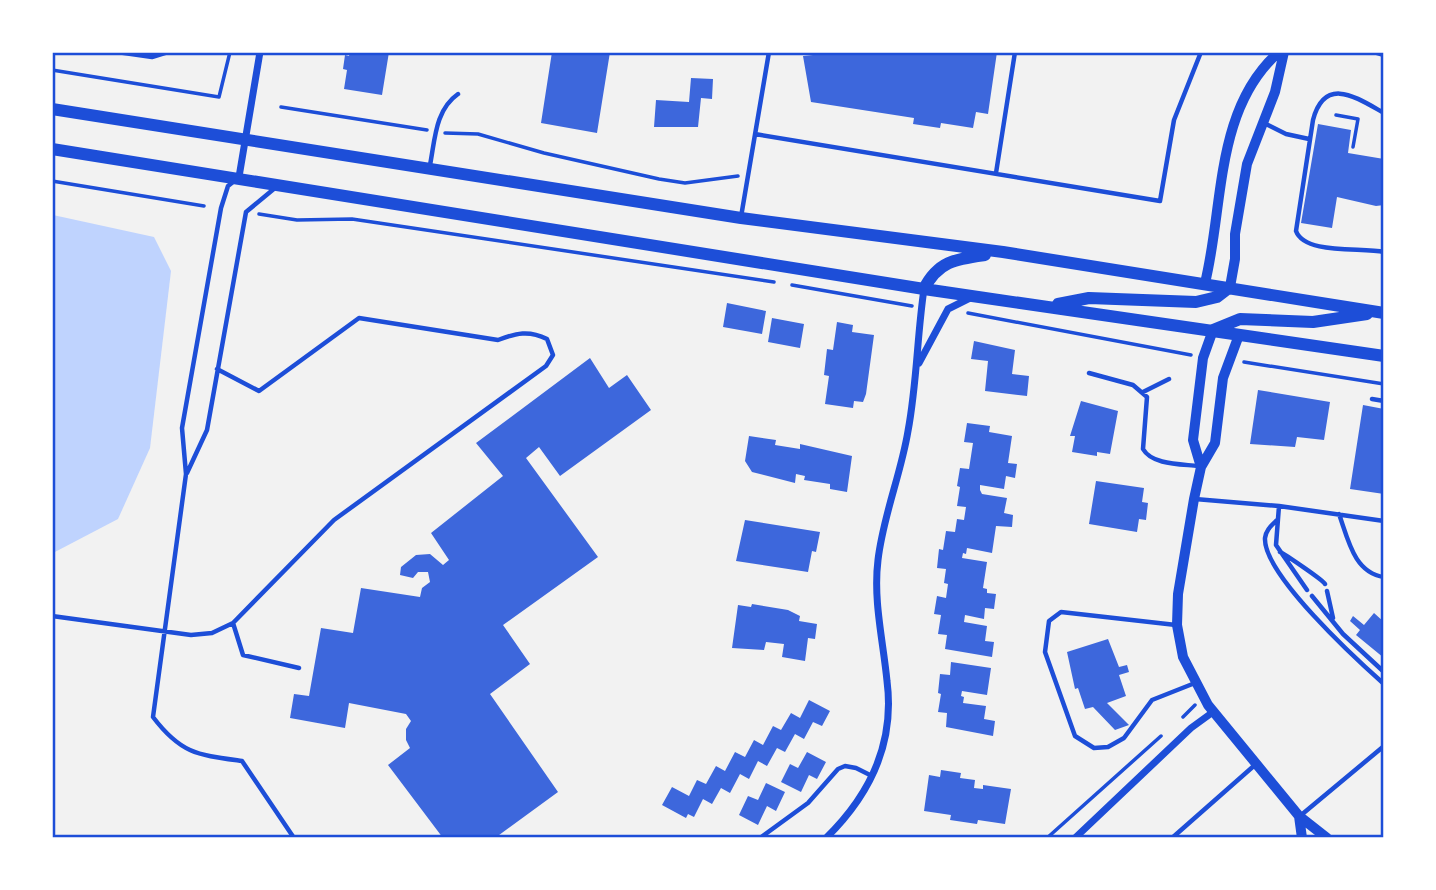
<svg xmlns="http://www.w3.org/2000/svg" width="1436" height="890" font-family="Inter,sans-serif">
	<rect width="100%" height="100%" fill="#f2f2f2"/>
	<path fill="#bfd3fe" d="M53,215L154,237L171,271L150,448L118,519L53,553Z"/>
	<path fill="#3d67dc" d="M350,52H389L382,95L344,89L347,70L343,69L345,55L349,56Z
		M552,52H610L597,133L541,123Z
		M813,52H997L988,114L976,112L973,128L941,123L940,128L913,124L914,118L811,102L803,56L813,55Z
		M691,78L713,79L712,99L701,98L698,127H654L656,100L689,102Z
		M1318,124L1351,130L1348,153L1384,159V205L1376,206L1337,197L1332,228L1301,223Z
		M727,303L766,311L762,334L723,327Z
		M772,318L804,324L800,348L768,342Z
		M837,322L853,325L852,332L874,335L866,394L863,402L854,401L853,408L825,404L829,376L824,375L827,349L833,350Z
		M974,341L1015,350L1012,374L1029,376L1027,396L985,391L988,361L971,359Z
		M590,358L609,388L627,375L651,410L560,476L539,447L526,458L598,557L503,625L530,664L490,694L558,792L495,838H443L388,765L410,748L406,740V729L411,721L406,714L349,703L345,728L290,718L294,694L309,696L321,628L353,633L361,588L420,597L422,588L430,582L428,572H418L413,578L400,575L401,567L416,555L430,554L443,565L449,560L431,533L503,476L476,443Z
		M1258,390L1330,402L1324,440L1297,437L1295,447L1250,444Z
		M1081,401L1118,411L1110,454L1097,452V456L1072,452L1075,436H1070Z
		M1363,405L1384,409V494L1350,489Z
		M967,423L990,426L989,432L1012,436L1008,463L1017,464L1015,478L1006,476L1004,489L980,485V490L982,494L1007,498L1004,513L1013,515L1012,527L996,526L992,553L967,548L966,554L963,553L962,558L987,562L983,588L987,589V593L996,594L994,609L985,608L984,619L965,615L964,622L987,626L985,641L994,642L992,657L945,649L947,635L938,634L941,615L934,614L937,596L946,598L948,584L944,583L946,569L937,568L939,549L943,550L946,531L955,532L957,519L964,520L966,507L957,506L960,487L957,486L960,468L969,469L973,443L964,442Z
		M749,436L776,440L775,445L800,449V444L852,456L847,492L830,489V484L804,480L805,476L796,474L795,483L752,472L745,461Z
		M1096,481L1144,488L1142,502L1148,503L1146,520L1139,519L1137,532L1089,524Z
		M745,520L820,532L816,552L812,551L808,572L736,561Z
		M752,604L788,610L800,616L799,621L817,624L815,639L808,638L805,661L782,657L784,644L766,642L764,650L732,648L738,605L751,607Z
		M1374,613L1384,622V658L1356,635L1360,630L1350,621L1353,616L1364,625Z
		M1108,639L1119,667L1127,665L1129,672L1119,675L1126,696L1107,703L1129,725L1115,730L1093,707L1085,709L1078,688L1075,689L1067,652Z
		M951,662L991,668L987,695L962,691L961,696L964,697L963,703L986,706L984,719L995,721L993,736L946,727L947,713L938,712L941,694L938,693L940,674L950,675Z
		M809,700L830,711L822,726L813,722L804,739L795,734L785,752L777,748L767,766L758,761L749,779L740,774L730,793L721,788L712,804L703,799L694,817L688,814L686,818L662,805L672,787L689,796L697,780L706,784L716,766L725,771L735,752L745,757L754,740L763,745L773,726L781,730L791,713L800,718Z
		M807,752L826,762L817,779L809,775L801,792L781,782L790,764L798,768Z
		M941,770L961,773L960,778L975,780L974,788L983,789V785L1011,789L1005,824L978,820L977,824L950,820L951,815L924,811L929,775L940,777Z
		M766,783L785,792L776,811L767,806L758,825L739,815L748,796L758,800Z"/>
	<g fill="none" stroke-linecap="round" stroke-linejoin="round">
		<path stroke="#1d4ed8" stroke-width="3.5" d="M52,70L219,97L230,52
			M281,107L427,130
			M1336,115L1358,119L1353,147
			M445,133L478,134L544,153L659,179L685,183L738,176
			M52,181L204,206
			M259,214L297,220L352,219L774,282
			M792,285L912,306
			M968,313L1191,355
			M1244,362L1384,384
			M1183,717L1195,705
			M1047,838L1161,736"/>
		<path stroke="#1d4ed8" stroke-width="4.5" d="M117,52L152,57L168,52
			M1374,52L1384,55
			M1384,113C1357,98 1325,75 1313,120L1296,231C1305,255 1361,247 1384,252
			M1264,123L1286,134L1309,139
			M755,134L1160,201L1174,120L1201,52
			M430,165C435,140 435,110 458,94
			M996,173L1015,52
			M233,182L228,186L221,208L182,428L186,474L153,717C181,754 198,755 242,761L294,838
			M741,217L769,52
			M1089,373L1133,385L1147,397L1143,449C1152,465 1181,464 1198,466
			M1143,392L1169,379
			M1372,399L1384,401
			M187,473L207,430L246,212L275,188
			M1195,499L1279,506L1384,521
			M1279,506L1276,545L1307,590
			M1339,514C1348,539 1354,573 1384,577
			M1277,520C1271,526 1266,530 1265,538C1263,574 1357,660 1384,684
			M1280,552C1286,555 1323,580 1325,584
			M1327,591L1333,618
			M1312,596L1343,634L1384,672
			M52,616L191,635L212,633L233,623L334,520L546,366L553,355L547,339C529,330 516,333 498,340L359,318L259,391L217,369
			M233,623L243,655L299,668
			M1176,625L1061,612L1049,621L1045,652L1075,736L1094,748L1108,747L1124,738L1152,700L1195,683
			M1300,816L1384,746
			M760,838L808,803L838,769L845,766L856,768L872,776
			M1172,838L1256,764"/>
		<path stroke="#1d4ed8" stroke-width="7" d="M239,177L260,52
			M919,363L948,309L972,297
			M826,838C870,795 895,743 887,681C883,640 873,600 878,560C883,516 901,474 908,431C917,383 917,336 924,289
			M1075,838L1191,728L1213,712"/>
		<path stroke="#1d4ed8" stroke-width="10" d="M1205,283C1224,207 1214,109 1279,52
			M1230,287L1235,259V234L1247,164L1275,92L1284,52
			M1239,335L1223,378L1215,443L1201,467L1194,499L1178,594L1177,625L1183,657L1208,705L1299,816L1327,838
			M1201,467L1193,440L1203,358L1213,330
			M1299,816L1302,838"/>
		<path stroke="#1d4ed8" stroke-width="12" d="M52,109L741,218L1003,252L1384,313
			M52,149L924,289L1384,356
			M924,289C938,261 956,259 985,255
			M1058,304L1089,298L1196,302L1217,297L1230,287
			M1213,330L1240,319L1313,322L1367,314"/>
	</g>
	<rect width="1436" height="890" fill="none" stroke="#ffffff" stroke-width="108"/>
	<rect x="54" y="54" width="1328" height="782" fill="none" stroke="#1d4ed8" stroke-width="2.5"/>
</svg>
